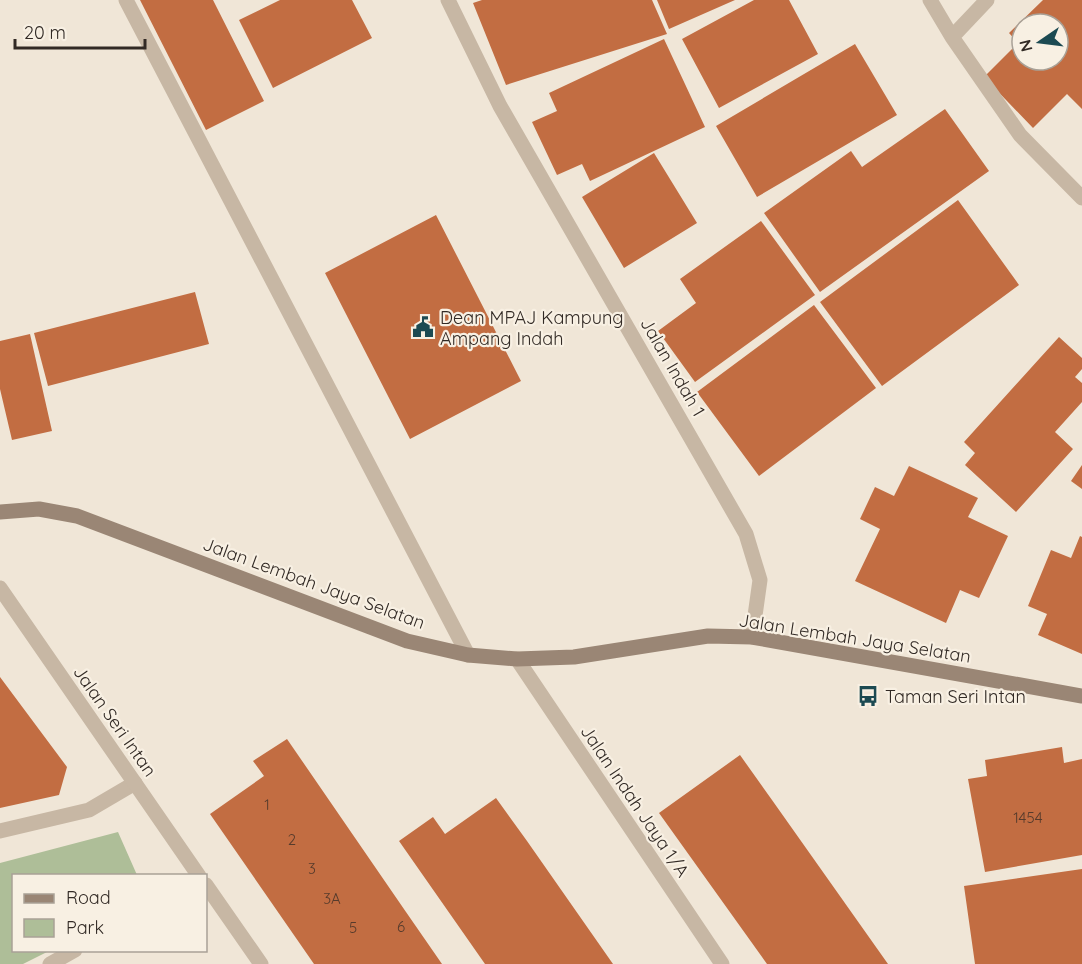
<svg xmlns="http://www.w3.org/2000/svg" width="1082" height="964" font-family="Quicksand,sans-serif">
	<rect width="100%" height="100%" fill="#f0e6d7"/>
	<path fill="#aebe98" d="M118,832L137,875L14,876V950L49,951L23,964H0V863Z"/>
	<path fill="#c26d42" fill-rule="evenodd" d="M140,0H213L264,101L206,130Z
		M280,0H352L372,38L273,88L239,20Z
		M482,0H652L667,34L506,85L473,3Z
		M657,0H735L669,29Z
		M754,0H789L818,54L719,108L682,39Z
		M1043,0H1082V109L1067,94L1033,128L984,77L1018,43L1009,33ZM1022,24H1058V60H1022Z
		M664,39L705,127L590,181L582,164L557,175L532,122L557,111L549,93Z
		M855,44L897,115L757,197L716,126Z
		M945,109L989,171L820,292L764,213L851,151L862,167Z
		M654,153L697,223L624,268L582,197Z
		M958,200L1019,285L882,386L820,302Z
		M436,215L521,381L410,439L325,273Z
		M761,221L815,295L695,382L658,331L696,303L680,279Z
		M195,292L209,344L48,386L34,333Z
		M814,305L876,388L759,476L697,392Z
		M30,334L52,431L12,440L0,389V341Z
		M1059,337L1082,358V369L1075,377L1082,383V402L1055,432L1073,449L1016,512L965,465L975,453L964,442Z
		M1082,465V489L1071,481Z
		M909,466L978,498L968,517L1008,536L979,598L960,590L946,623L855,581L880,529L860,519L875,487L894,496Z
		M1080,536L1082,537V654L1038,635L1047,614L1028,606L1051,550L1071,558Z
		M0,677L67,767L59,795L0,808Z
		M287,739L406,912L442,964H314L210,814L264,776L253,761Z
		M1062,747L1064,763L1082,759V855L985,872L968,779L987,776L985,760Z
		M740,755L772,800L888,964H767L659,813Z
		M496,798L527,841L613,964H485L399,841L433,817L445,834Z
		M1082,869V964H975L964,886Z"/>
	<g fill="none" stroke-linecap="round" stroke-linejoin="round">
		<path stroke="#c7b7a4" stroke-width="15" d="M0,831L89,810L135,783"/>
		<path stroke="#c7b7a4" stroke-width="15" d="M126,0L468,655
			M448,0L500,106L746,534L760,580L752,637
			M930,0L952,37L1020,135L1082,198
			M952,37L987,0
			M0,588L199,876
			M517,659L722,964
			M206,885L261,964
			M50,964L75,950"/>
		<path stroke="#9a8675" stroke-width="15" d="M0,512L39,509L77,516L407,641L468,655L517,659L574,657L708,636L752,637L1082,696"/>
	</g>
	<defs>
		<symbol id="civic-bare" viewBox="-9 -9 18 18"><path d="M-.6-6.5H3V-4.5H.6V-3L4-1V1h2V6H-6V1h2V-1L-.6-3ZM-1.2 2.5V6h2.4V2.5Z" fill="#1c4a52" stroke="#f8f0e3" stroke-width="2.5" paint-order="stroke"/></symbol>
		<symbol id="bus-bare" viewBox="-9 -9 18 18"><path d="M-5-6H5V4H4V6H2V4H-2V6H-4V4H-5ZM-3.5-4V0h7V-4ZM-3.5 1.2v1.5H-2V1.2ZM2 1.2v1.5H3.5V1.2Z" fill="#1c4a52" stroke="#f8f0e3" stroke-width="2.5" paint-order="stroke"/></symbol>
	</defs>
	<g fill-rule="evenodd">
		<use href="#civic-bare" x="408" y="312" width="30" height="30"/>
		<use href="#bus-bare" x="853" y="681" width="30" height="30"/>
	</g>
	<g text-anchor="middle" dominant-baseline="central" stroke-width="4.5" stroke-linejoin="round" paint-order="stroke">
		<g font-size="15" fill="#563b2c">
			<text x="267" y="804">1</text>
			<text x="1028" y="817">1454</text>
			<text x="292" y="839">2</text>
			<text x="312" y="868">3</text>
			<text x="332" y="898">3A</text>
			<text x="401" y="926">6</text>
			<text x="353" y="927">5</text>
		</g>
		<g font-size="18" fill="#322a25" stroke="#f8f0e3" text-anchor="start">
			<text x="440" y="317">Dean MPAJ Kampung<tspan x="440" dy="21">Ampang Indah</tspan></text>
			<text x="885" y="696">Taman Seri Intan</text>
		</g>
		<g font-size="18" fill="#322a25" stroke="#f8f0e3">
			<text transform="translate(673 367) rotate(60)">Jalan Indah 1</text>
			<text transform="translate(314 583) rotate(20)">Jalan Lembah Jaya Selatan</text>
			<text transform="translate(855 638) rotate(9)">Jalan Lembah Jaya Selatan</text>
			<text transform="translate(115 721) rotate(55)">Jalan Seri Intan</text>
			<text transform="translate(635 801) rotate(56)">Jalan Indah Jaya 1/A</text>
		</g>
	</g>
	<rect x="12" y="874" width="195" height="78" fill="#f8f0e3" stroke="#a9a197" stroke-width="1.5"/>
	<rect x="24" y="894" width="30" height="9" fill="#9a8675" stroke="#a9a197" stroke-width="1.5"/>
	<text x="66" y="904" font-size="18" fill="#322a25">Road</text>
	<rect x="24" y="919" width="30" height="18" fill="#aebe98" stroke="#a9a197" stroke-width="1.5"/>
	<text x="66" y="934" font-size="18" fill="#322a25">Park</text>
	<g transform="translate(1040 42) rotate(256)"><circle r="28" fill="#f8f0e3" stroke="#a9a197" stroke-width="1.5"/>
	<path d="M0-4.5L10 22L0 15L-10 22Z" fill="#1c4a52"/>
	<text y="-9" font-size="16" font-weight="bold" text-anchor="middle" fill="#322a25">N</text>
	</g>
	<path d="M15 39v9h130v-9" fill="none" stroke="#322a25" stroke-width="3"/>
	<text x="24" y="39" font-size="18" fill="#322a25" stroke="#f8f0e3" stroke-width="4.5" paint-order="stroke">20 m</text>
</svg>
